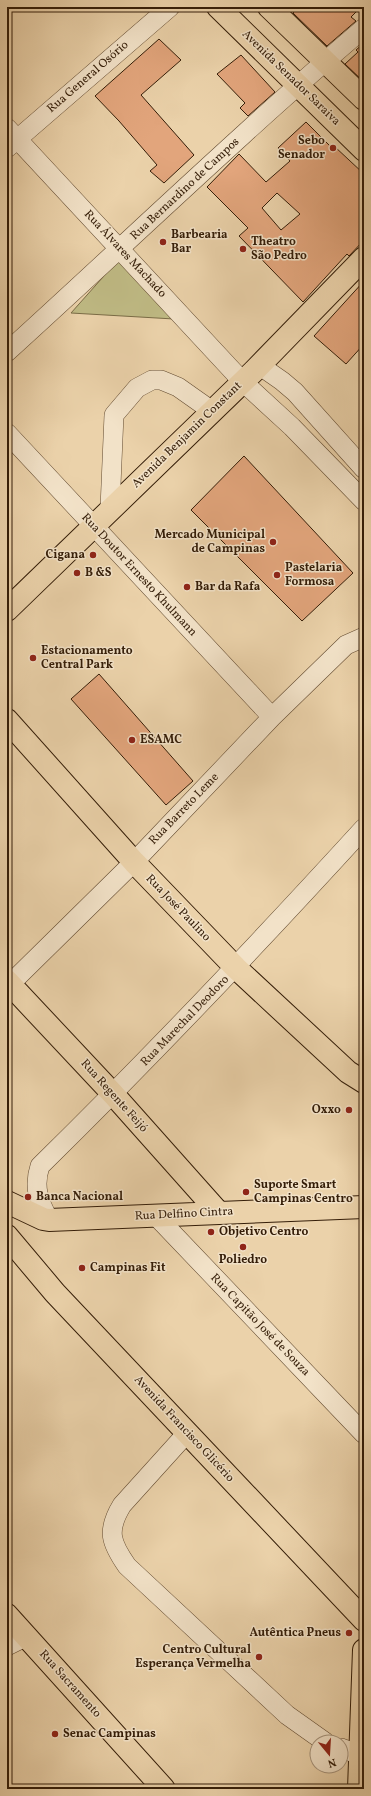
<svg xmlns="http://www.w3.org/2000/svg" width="371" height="1796" font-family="Vollkorn,serif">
	<rect width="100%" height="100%" fill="#ebd2aa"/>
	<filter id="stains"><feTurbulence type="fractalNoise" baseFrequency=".005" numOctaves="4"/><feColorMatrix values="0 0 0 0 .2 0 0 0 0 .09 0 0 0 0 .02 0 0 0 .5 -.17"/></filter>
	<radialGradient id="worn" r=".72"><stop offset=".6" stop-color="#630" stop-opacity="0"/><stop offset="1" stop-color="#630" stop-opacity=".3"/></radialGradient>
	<path fill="#bfba84" stroke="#7a6c46" d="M120,258L174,319L71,313Z"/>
	<path fill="#e2a57c" stroke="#341d08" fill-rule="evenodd" d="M298,7H361L351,17L356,21L327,46L293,13Z
		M159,39L181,60L141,95L194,155L164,183L150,171L157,165L119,121L95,96Z
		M364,43V82L345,64L358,52L356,50Z
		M241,55L275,92L248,116L240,108L245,103L217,74Z
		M306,122L332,148L334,146L364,174V240L349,256L347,254L303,302L239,236L248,228L207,187L239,154L266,182L290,161L278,148ZM277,193L300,214L281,230L262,208Z
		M364,281V344L346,364L314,336Z
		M244,456L353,573L302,621L191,510Z
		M99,674L193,781L166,805L71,699Z"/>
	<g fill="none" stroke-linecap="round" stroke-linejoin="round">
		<defs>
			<path id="minor" d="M7,128L243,382L292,427L364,501
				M7,148L170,7
				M7,352C126,244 242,132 364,28
				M259,365L282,381L295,392L364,469
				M7,433L272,717
				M110,508L114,415L137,388L152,380H161L178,387L212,411
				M7,987L134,862L272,717L346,645L364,637
				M156,1216L364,1434
				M49,1220C39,1202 33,1187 40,1166C151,1057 258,944 364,828
				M187,1433L122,1505C106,1531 111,1543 127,1566L287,1715L325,1742
				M7,1646L27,1636
				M341,1748L360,1755"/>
			<path id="major" d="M218,7L364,150
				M269,7L364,99
				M7,610L254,371L364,258
				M7,720L134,862L236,968L348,1072L364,1082
				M7,981L113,1094L219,1213
				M7,1202L43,1219L49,1220L364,1207
				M7,1236L55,1293L364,1620
				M7,1615L164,1789
				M359,1789L364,1650"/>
		</defs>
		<use href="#minor" stroke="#624a30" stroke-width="20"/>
		<use href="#major" stroke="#341d08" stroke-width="24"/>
		<use href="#minor" stroke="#f2e2c8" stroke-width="19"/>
		<use href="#major" stroke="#ebd2aa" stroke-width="22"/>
	</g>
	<g fill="#8f2418" stroke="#f2e2c8" stroke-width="1.5">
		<circle cx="333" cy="148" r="4"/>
		<circle cx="163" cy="242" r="4"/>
		<circle cx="243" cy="249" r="4"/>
		<circle cx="273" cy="542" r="4"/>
		<circle cx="93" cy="555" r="4"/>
		<circle cx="77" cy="573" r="4"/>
		<circle cx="277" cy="575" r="4"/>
		<circle cx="187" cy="587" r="4"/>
		<circle cx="33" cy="658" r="4"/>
		<circle cx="132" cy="740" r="4"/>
		<circle cx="349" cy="1110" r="4"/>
		<circle cx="246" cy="1192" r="4"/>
		<circle cx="28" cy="1197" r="4"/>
		<circle cx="211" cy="1232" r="4"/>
		<circle cx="243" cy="1247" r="4"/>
		<circle cx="82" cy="1268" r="4"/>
		<circle cx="349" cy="1633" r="4"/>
		<circle cx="259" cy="1657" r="4"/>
		<circle cx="55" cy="1734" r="4"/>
	</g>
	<g text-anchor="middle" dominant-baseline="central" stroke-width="3" stroke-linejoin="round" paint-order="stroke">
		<g font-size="12" fill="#341d08" stroke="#f2e2c8">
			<text transform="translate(88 77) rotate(-41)">Rua General Osório</text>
			<text transform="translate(291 78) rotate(44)">Avenida Senador Saraiva</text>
			<text transform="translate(185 189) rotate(-43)">Rua Bernardino de Campos</text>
			<text transform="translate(125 254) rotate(47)">Rua Álvares Machado</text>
			<text transform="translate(187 435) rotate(-44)">Avenida Benjamin Constant</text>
			<text transform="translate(139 575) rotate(47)">Rua Doutor Ernesto Khulmann</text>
			<text transform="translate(184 809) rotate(-46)">Rua Barreto Leme</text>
			<text transform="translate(178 908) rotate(46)">Rua José Paulino</text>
			<text transform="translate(185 1021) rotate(-46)">Rua Marechal Deodoro</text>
			<text transform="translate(114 1096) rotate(48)">Rua Regente Feijó</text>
			<text transform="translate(184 1214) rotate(-3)">Rua Delfino Cintra</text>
			<text transform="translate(260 1325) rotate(46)">Rua Capitão José de Souza</text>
			<text transform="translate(184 1429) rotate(47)">Avenida Francisco Glicério</text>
			<text transform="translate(70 1684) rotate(48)">Rua Sacramento</text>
		</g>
		<g font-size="12" font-weight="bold" fill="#341d08" stroke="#f2e2c8" text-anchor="start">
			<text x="325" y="141" text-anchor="end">Sebo<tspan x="325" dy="14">Senador</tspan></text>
			<text x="171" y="235">Barbearia<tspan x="171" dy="14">Bar</tspan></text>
			<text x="251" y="242">Theatro<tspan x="251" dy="14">São Pedro</tspan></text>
			<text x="265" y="535" text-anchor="end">Mercado Municipal<tspan x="265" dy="14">de Campinas</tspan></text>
			<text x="85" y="555" text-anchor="end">Cigana</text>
			<text x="285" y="568">Pastelaria<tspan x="285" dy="14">Formosa</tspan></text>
			<text x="85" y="573">B &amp;S</text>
			<text x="195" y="587">Bar da Rafa</text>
			<text x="41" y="651">Estacionamento<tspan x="41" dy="14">Central Park</tspan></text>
			<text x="140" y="740">ESAMC</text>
			<text x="341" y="1110" text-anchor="end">Oxxo</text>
			<text x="254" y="1185">Suporte Smart<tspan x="254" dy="14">Campinas Centro</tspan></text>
			<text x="36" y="1197">Banca Nacional</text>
			<text x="219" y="1232">Objetivo Centro</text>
			<text x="243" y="1260" text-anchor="middle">Poliedro</text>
			<text x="90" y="1268">Campinas Fit</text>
			<text x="341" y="1633" text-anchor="end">Autêntica Pneus</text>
			<text x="251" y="1650" text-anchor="end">Centro Cultural<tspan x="251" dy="14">Esperança Vermelha</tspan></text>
			<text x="63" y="1734">Senac Campinas</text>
		</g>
	</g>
	<rect width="371" height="1796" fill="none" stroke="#ebd2aa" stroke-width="24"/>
	<rect x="8" y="8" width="355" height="1780" fill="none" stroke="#341d08" stroke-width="2"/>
	<rect x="12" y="12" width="347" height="1772" fill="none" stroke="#341d08"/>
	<g transform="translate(329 1754) rotate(162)"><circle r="19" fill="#f2e2c8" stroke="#a6937b"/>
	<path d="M0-3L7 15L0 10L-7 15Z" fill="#8f2418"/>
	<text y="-6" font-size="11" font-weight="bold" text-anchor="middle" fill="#341d08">N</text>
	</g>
	<rect width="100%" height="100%" filter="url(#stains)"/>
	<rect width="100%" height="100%" fill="url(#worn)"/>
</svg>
